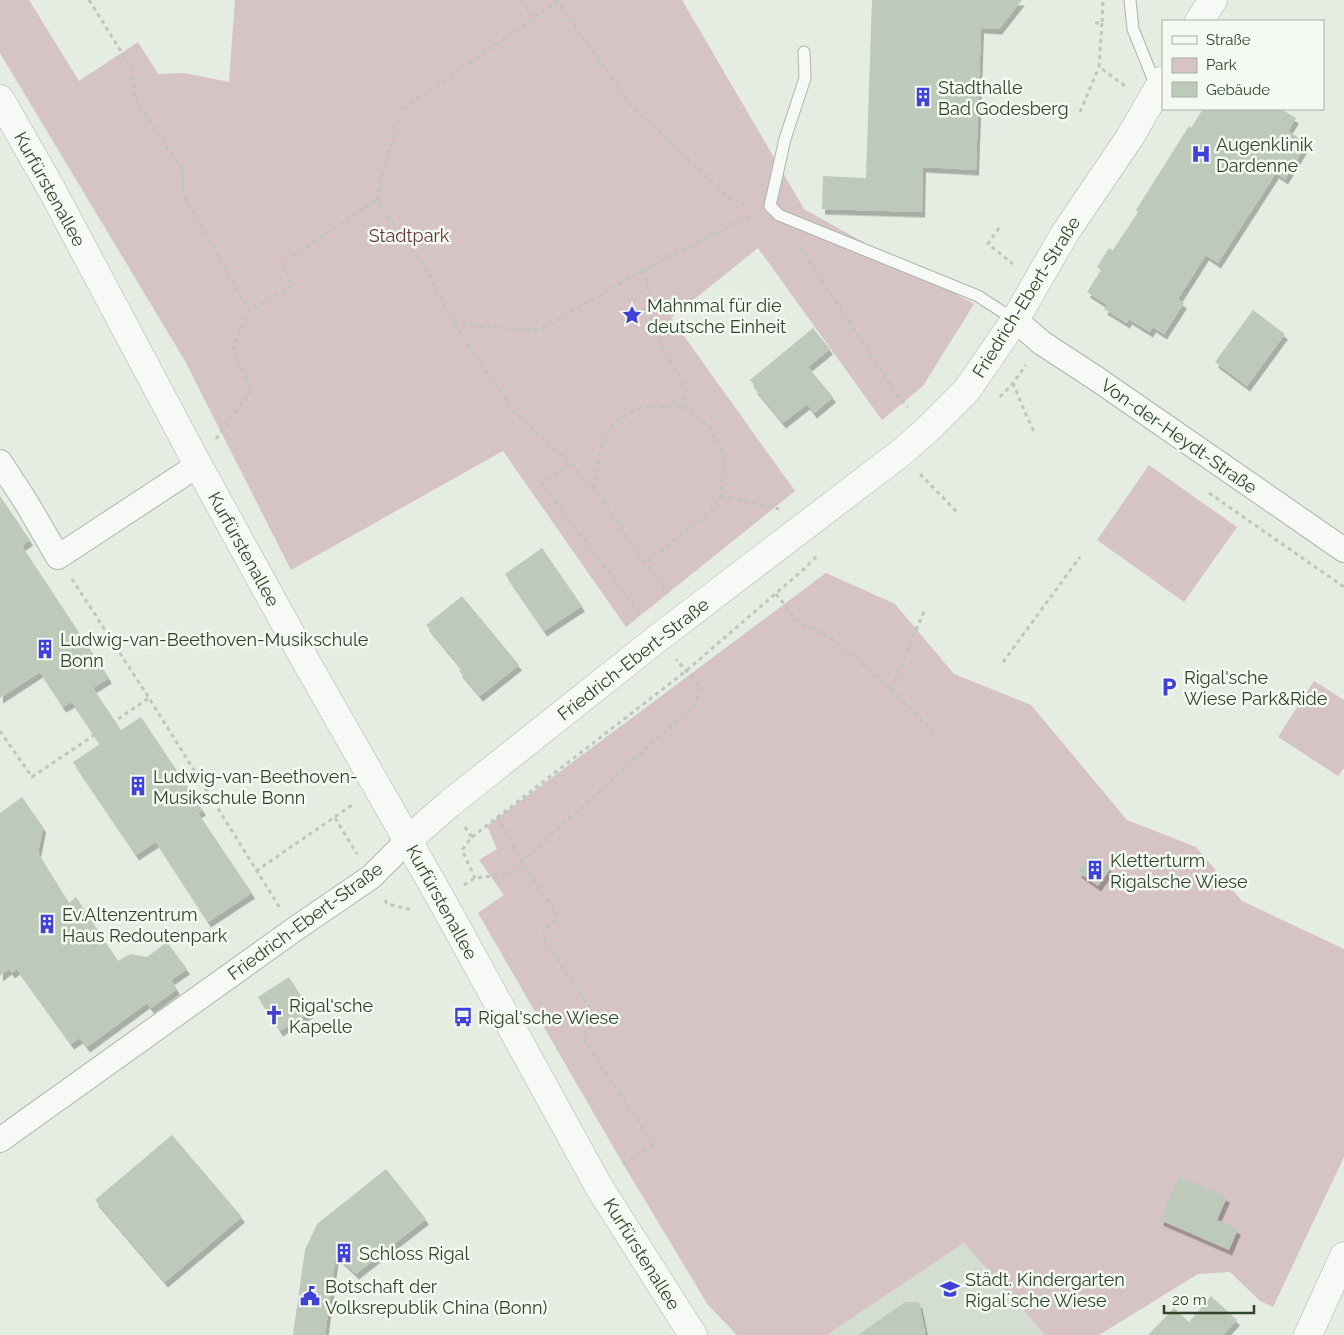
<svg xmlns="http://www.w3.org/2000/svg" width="1344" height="1335" font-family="Raleway,sans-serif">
	<defs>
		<filter id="shadow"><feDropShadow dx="3" dy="5.5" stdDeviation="0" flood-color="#0004"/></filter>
	</defs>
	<rect width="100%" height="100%" fill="#e5ece2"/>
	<path fill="#d3ded0" d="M964,1243L1045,1335H827Z"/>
	<path fill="#d6c3c5" d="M0,0H29L79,81L138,42L158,74L184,73L229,82L235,0H682L804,209L974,304L923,386L882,420L758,248L671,318L795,491L626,627L503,451L291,570L185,361L0,53Z
		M1149,465L1237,527L1184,602L1097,540Z
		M826,573L895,604L954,674L1031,705L1127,820L1196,847L1242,901L1344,949V1157L1273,1307L1260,1301L1230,1272L1198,1274L1099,1335H1045L964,1243L827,1335H737L708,1305L619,1157L478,913L504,895L479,860L497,849L487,826Z
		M1314,681L1344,700V768L1338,776L1278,737Z"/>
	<path fill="#bdcab9" filter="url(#shadow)" d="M872,0H1022L999,29L981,28L976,170L923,167L922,212L822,209L823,176L866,178Z
		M1203,109H1281L1296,118L1288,131L1307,143L1285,179L1276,173L1218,263L1206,255L1178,299L1184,303L1164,334L1153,327L1150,332L1129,319L1127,323L1104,309L1107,305L1087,292L1101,270L1097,267L1109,248L1113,250L1138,212L1136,210L1189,126L1191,128Z
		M1253,310L1285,334L1247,386L1215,362Z
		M813,328L830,349L808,367L833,397L814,413L807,404L783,423L754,388L756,387L750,380Z
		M0,496L30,540L22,546L109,678L93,688L121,730L141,717L203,810L198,813L252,893L208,922L156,842L136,855L73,762L100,744L72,702L63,707L40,672L0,698Z
		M542,548L582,606L544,631L505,574Z
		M462,596L519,665L480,696L459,671L462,669L426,625Z
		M22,797L43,827L38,853L69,903L76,897L118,961L130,954L147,957L167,942L187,969L171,980L177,989L151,1008L147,1003L87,1047L80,1038L71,1044L17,969L12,973L9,969L0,976V813Z
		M1091,854L1111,868L1098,886L1078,872Z
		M289,977L311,1012L280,1031L258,997Z
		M172,1135L242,1217L165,1282L95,1200Z
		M386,1169L426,1219L356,1274L336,1255L325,1335H293L305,1250L317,1224Z
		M1179,1177L1227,1197L1217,1220L1238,1229L1229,1250L1160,1220Z
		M1211,1296L1237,1320L1223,1335H1148L1174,1308L1189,1322Z
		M905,1302H919L926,1335H858Z"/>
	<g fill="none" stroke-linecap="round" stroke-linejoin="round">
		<defs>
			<path id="service" d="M1130,0L1133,29L1156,86
				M804,52L805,78L785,139L770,206L779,215L978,296L1015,320"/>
			<path id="minor" d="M1015,320L1042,343L1097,379L1344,550
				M0,462L26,502L58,557L198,465
				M0,1140L295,929L371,877L407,841"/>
			<path id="tertiary" d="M1199,21L1213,0
				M0,99L52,190L198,465L304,658L441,899L599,1187L693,1335
				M407,841L449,804L658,638L902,452L928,429L967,390L1015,320L1065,233L1130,137L1163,80
				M1308,1335L1344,1256"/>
		</defs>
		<use href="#service" stroke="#abb7a7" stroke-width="13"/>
		<use href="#minor" stroke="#abb7a7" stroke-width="26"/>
		<use href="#tertiary" stroke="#abb7a7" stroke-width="29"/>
		<path stroke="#bec7bc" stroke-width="3" stroke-dasharray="4 4" stroke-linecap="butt" d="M89,0L132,69L135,98L183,172V195L249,311L291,287L284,262L376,200L428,272L453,323L534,331L554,322L645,269L752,215
			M521,0L534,18L557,1L630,104L735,203L750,204
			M1095,23H1102L1103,0
			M1102,23L1099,67L1125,86
			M1080,112L1099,67
			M376,200L401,110L534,18
			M999,228L988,244L1013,264
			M800,247L899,398L908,407
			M645,269L652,328L686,389L682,405
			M454,324L515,413L570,463L594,488L645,564L668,593
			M1013,383L1024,410L1035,434
			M1000,397L1013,383L1026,365
			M216,439L251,391L233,347L249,311
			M570,463L542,484L641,615
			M920,474L958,513
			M594,488L601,446L613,424L638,408L682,405L710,427L724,456L721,496L712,510L645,564
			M1209,493L1344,587
			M721,496L779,509
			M72,579L149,698L280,908
			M776,594L798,622L836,641L891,689L937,736
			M1003,662L1080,557
			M891,689L925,609
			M0,731L32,777L149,698
			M497,817L522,863L556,912V920L544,930V939L595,1016V1023L586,1031L584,1040L654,1145L620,1166
			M335,818L357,854
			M465,827L472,837L462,850L475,878
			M472,837L686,671L804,569L818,555
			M256,871L355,803
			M464,885L475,878L509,874L695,704L700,687L676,659
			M385,900L387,904L413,910"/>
		<use href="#service" stroke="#f6f9f5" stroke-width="11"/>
		<use href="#minor" stroke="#f6f9f5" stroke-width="24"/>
		<use href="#tertiary" stroke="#f6f9f5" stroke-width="28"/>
	</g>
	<defs>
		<symbol id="building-bare" viewBox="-9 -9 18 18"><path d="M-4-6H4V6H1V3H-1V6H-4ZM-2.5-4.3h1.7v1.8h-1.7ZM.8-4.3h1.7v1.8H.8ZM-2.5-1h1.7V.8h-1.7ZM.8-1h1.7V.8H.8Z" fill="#3f41d9" stroke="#f4f9f2" stroke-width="2.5" paint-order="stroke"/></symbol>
		<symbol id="hospital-bare" viewBox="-9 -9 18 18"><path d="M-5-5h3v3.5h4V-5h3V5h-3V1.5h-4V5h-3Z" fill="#3f41d9" stroke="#f4f9f2" stroke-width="2.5" paint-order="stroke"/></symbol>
		<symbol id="sight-bare" viewBox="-9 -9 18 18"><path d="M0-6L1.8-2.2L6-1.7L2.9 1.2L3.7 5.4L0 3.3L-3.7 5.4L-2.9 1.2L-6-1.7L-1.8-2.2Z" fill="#3f41d9" stroke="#f4f9f2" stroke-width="2.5" paint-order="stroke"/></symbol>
		<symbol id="parking-bare" viewBox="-9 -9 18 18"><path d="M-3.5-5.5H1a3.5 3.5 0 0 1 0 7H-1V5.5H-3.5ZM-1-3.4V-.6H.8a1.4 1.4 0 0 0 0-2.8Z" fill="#3f41d9" stroke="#f4f9f2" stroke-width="2.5" paint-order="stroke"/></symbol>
		<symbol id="church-bare" viewBox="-9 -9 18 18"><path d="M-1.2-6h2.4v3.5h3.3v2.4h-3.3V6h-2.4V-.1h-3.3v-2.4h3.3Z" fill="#3f41d9" stroke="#f4f9f2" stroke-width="2.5" paint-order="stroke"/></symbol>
		<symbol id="bus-bare" viewBox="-9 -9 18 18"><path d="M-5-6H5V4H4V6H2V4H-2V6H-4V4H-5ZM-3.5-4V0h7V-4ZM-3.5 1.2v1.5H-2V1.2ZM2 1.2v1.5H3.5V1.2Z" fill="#3f41d9" stroke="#f4f9f2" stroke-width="2.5" paint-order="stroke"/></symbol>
		<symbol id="school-bare" viewBox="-9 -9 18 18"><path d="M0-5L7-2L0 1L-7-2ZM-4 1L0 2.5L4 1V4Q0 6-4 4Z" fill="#3f41d9" stroke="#f4f9f2" stroke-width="2.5" paint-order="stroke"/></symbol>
		<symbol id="civic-bare" viewBox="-9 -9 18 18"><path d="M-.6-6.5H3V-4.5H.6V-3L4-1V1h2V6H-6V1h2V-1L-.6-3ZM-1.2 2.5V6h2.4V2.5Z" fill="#3f41d9" stroke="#f4f9f2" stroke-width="2.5" paint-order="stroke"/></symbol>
	</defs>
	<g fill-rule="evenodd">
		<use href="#building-bare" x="909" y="83" width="28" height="28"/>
		<use href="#hospital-bare" x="1187" y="140" width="28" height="28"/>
		<use href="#sight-bare" x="618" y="301" width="28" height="28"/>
		<use href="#building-bare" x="31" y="635" width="28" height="28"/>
		<use href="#parking-bare" x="1155" y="673" width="28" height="28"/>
		<use href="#building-bare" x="124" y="772" width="28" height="28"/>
		<use href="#building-bare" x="1081" y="856" width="28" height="28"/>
		<use href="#building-bare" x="33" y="910" width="28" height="28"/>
		<use href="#church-bare" x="260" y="1001" width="28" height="28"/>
		<use href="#bus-bare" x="449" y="1003" width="28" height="28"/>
		<use href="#building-bare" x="330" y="1239" width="28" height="28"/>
		<use href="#school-bare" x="936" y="1275" width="28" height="28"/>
		<use href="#civic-bare" x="296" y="1282" width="28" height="28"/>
	</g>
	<g text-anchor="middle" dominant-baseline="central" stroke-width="5" stroke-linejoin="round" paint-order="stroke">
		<g font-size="18" fill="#2f4529" stroke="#f4f9f2" text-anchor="start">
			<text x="938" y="87">Stadthalle<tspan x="938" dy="21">Bad Godesberg</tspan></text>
			<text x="1216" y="144">Augenklinik<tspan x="1216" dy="21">Dardenne</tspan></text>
			<text x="647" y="305">Mahnmal für die<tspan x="647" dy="21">deutsche Einheit</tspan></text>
			<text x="60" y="639">Ludwig-van-Beethoven-Musikschule<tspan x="60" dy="21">Bonn</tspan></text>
			<text x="1184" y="677">Rigal'sche<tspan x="1184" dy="21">Wiese Park&amp;Ride</tspan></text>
			<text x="153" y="776">Ludwig-van-Beethoven-<tspan x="153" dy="21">Musikschule Bonn</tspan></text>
			<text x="1110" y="860">Kletterturm<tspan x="1110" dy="21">Rigalsche Wiese</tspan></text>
			<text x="62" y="914">Ev.Altenzentrum<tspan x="62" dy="21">Haus Redoutenpark</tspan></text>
			<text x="289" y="1005">Rigal'sche<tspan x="289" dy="21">Kapelle</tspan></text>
			<text x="478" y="1017">Rigal'sche Wiese</text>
			<text x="359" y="1253">Schloss Rigal</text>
			<text x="965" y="1279">Städt. Kindergarten<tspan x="965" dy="21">Rigal´sche Wiese</tspan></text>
			<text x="325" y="1286">Botschaft der<tspan x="325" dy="21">Volksrepublik China (Bonn)</tspan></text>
		</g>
		<g font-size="18" fill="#2f4529" stroke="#f4f9f2">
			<text transform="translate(50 189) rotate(61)">Kurfürstenallee</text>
			<text transform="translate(1026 297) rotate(-58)">Friedrich-Ebert-Straße</text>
			<text transform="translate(1179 436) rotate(35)">Von-der-Heydt-Straße</text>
			<text transform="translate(244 549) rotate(61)">Kurfürstenallee</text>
			<text transform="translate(633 659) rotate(-38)">Friedrich-Ebert-Straße</text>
			<text transform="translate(442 902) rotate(61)">Kurfürstenallee</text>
			<text transform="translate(305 921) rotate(-36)">Friedrich-Ebert-Straße</text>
			<text transform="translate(642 1254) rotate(58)">Kurfürstenallee</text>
		</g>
		<g font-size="18" fill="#623537" stroke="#f4f9f2">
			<text x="409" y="235">Stadtpark</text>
		</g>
	</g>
	<rect x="1162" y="20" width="162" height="90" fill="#f4f9f2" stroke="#a5b1a2"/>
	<rect x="1172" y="36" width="25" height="8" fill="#f6f9f5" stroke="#a5b1a2"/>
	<text x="1206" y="45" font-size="15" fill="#2f4529">Straße</text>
	<rect x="1172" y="58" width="25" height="15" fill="#d6c3c5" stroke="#a5b1a2"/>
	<text x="1206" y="70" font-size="15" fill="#2f4529">Park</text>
	<rect x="1172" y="82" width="25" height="15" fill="#bdcab9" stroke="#a5b1a2"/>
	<text x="1206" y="95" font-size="15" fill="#2f4529">Gebäude</text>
	<path d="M1164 1305v8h90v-8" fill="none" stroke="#2f4529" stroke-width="2.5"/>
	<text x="1172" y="1305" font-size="15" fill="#2f4529" stroke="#f4f9f2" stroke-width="4" paint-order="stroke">20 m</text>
</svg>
